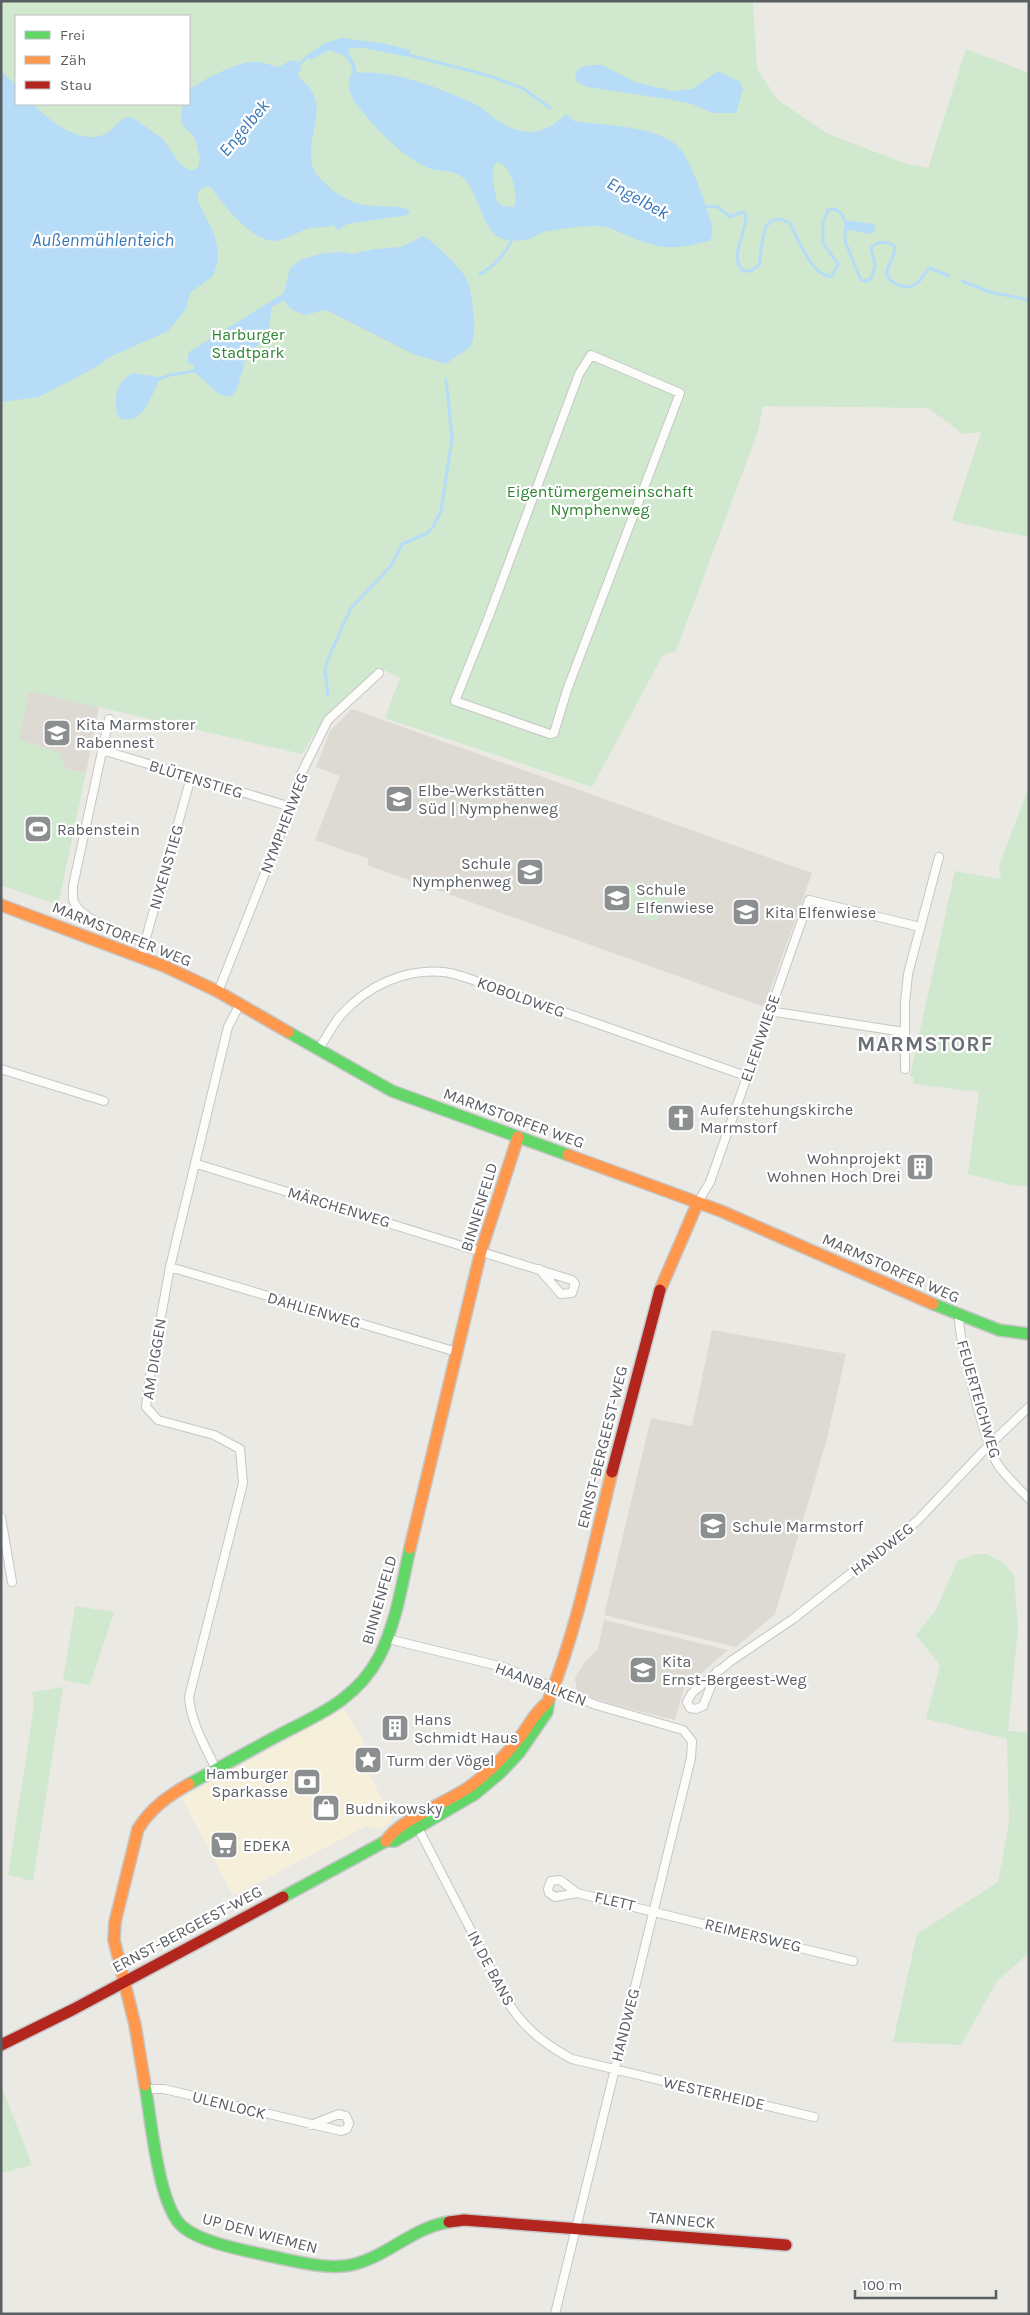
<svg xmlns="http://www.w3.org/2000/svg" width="1030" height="2315" font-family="Karla,sans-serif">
	<rect width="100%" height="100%" fill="#eae9e4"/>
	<path fill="#f6f0db" d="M344,1709L364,1742V1764L393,1821L380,1829L366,1826L233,1896L182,1798Z"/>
	<path fill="#dcdad3" d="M29,690L99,707L86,773L66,769L18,739Z
		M352,709L812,873L764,1007L367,865L369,859L315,840L340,776L316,767L330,731Z
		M712,1330L846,1354L827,1439L775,1614L736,1647L604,1615L651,1418L692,1426Z
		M604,1620L728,1650L684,1688L675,1720L611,1704L577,1692L575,1678L585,1662L598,1649Z"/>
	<path fill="#d0e8cd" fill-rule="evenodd" d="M1,1H753L757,69L778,100L828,134L907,164L928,168L966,49L1029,73V537L952,521L981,432L963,434L928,408L763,406L758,431L676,651L663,655L592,787L385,718L400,678L384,670L323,720L302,754L29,691L19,739L59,753L66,769L86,773L58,905L1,885ZM16,16H189V104H16Z
		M1029,786V1187L1011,1185L968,1174L979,1092L914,1084L913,1077L910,1076L955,871L1001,879L999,866Z
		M626,881L666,895L657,922L617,908Z
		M976,1554H986L1002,1562L1014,1575L1018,1628L1008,1731L1027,1732L1029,1745V1953L997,1981L961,2045L893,2042L917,1934L998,1882L1009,1822L1007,1739L926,1719L940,1665L916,1635L936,1610L957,1561Z
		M75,1606L114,1612L90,1685L63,1680Z
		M63,1687L33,1881L8,1875L34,1706L32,1692Z
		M1,2085L32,2165L1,2173Z"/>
	<path fill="#b6dcf7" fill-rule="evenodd" d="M343,38L381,43L410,50L408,57L363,48H349L348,52L355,64L357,73C393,69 442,89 475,104C485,109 491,117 500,122C524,138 547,134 566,114L574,121C602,126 657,125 677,146C686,154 691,168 696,179C699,187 703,196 705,204C708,215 716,230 710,241C699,243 686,247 675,247C652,249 628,235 607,227C586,224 563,229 543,232C537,234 532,239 525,240C520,241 508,240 503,239C482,234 479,190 462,177C453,169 439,172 429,168C409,161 378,132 365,115C359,107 349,97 349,86C348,71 359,71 343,55L329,50L311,60L307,55L327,42ZM496,162C511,164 516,190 516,203L513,207L502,206L497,202C495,188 489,175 496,162Z
		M291,60L296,61L302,69L298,73L299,78C334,102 305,135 312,164C314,173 320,179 327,185C335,193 345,199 356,203C373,208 389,205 406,208L410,212L408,215L347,224L338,230L333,225C325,229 315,226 307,229C296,233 285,240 274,241C252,241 221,203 210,186H206L198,192V202L214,233L218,250L217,263L213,276L190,293L186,309L168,331L110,357L96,367L39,397L1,402V71L16,85V104H33C49,120 80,146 105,134C115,129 121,114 133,118L162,138L181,165L191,171L198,168L200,158L195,138L182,124L181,117L183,104H189V90C202,80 237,62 253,62C262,61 270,66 279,67Z
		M602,65L635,82L672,91L692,89L718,71L740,82L743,89L736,113H713L692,104L667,99L587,87L577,82L575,74C581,64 591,65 602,65Z
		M844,220L873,224L876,230L869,234L851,230L845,231Z
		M423,236C432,240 464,271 467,280C472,293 478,333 471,345C468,351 453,357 446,364L413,354L326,310L304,315L291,309L284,300L272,307L269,329L262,341L246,358L237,390L230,397L219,394L192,370L195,368L194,365L187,362L189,352L284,293L290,268L302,259L325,253L343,252L352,254L375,249L401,247Z
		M133,373L158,377L159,381C150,397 143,427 119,418C112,401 116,381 133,373Z"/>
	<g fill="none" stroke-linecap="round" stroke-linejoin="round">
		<path stroke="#b6dcf7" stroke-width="3" d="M405,54L490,76L524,89L550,108
			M295,67L310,55
			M703,206L718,207L730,217L742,212L745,213C750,231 726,257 744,271H751L759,265C763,247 759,207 790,223C797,237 813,279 832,276L838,264L823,243V223L828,210L835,209L842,214L845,222
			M845,228V241L861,280L867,281L872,277L875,265L871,248C877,241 888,240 895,247C896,261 875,274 898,285C903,287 909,288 914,285C922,282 923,272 930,268L949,276
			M480,274C496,265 506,254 513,237
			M962,281L990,292L1029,300
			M158,379L170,375L194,371
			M328,696L325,670L327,661L351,608L391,566L402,544L426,534L433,527L441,511L452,438L446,379"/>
		<defs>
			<path id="street" d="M591,355L680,393L567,690L554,733L550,734L455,701L489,616L579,374Z
				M109,719L73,886C73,891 72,897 74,902C82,921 125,934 145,943
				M102,750L291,807
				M141,956L191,777
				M218,992L291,807L300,776L328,720L379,673
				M769,1011L904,1032
				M318,1050C326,1039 332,1025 341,1015C367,986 405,968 444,972C458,974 471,979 484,984L746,1076
				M1,1069L104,1101
				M905,1069V1003L908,974L939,857
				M197,1164L572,1280L575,1284L572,1293L561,1294L539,1269
				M698,1202L710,1182L809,900L920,927
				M170,1267L457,1352
				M959,1316C958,1338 986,1447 998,1465C1006,1477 1019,1488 1029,1499
				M1,1517L12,1582
				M388,1639L503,1667L596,1705L683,1730L692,1741L691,1758L555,2314
				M717,1671L703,1706L696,1709L690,1708L687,1702L692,1693L731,1661L793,1619L917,1521L989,1445L1029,1407
				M216,1769C205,1746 191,1723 189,1697L243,1483L240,1449L214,1435L158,1420L146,1407L149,1382L170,1267L228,1027L240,1004
				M416,1824L509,2004C525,2029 546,2045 572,2059L814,2117
				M577,1893L555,1897L549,1893L548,1889L551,1881L560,1880L577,1893L853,1961
				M147,2089H164L341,2131L347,2129L349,2123L346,2116L339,2114L311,2125"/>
			<path id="fast" d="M288,1032L392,1091L568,1155
				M933,1304L999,1330L1029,1334
				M189,1784C219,1768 249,1751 279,1735C319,1714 356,1700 379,1657C396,1624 402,1584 410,1548
				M283,1897L386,1841H395L475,1794L500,1773L519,1753L547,1712L549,1699
				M145,2085C151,2118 158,2207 183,2227C202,2243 244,2250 269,2256C296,2261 328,2271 355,2264C389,2255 414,2227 449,2222"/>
			<path id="slow" d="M1,905L164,966L217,991L288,1032
				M568,1155L721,1211L933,1304
				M660,1290L698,1202
				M410,1548L481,1251L518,1137
				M549,1699C578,1626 593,1548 612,1472
				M386,1841C400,1819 449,1802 472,1785C491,1770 509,1752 523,1733C531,1722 536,1711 547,1703
				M145,2085L135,2025L114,1940L115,1922L138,1829C151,1808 168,1796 189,1784"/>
			<path id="jam" d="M612,1472L660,1290
				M1,2045L72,2010L283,1897
				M449,2222L464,2220L786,2245"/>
		</defs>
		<use href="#street" stroke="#c6c6c5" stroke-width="10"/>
		<use href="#fast" stroke="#c5c6c5" stroke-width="14"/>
		<use href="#slow" stroke="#c5c6c5" stroke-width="14"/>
		<use href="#jam" stroke="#c5c6c5" stroke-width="14"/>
		<use href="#street" stroke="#fcfcfb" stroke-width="8"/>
		<use href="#fast" stroke="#63d668" stroke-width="11"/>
		<use href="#slow" stroke="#ff974d" stroke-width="11"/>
		<use href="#jam" stroke="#b3261e" stroke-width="11"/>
	</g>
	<defs>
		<symbol id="school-square" viewBox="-11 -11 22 22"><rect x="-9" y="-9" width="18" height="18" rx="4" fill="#8c8f90" stroke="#fff"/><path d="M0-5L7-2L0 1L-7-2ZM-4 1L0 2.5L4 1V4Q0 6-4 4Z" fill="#fff"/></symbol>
		<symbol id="stadium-square" viewBox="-11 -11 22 22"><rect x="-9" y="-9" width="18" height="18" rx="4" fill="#8c8f90" stroke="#fff"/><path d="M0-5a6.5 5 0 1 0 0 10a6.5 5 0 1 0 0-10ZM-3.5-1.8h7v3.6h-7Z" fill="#fff"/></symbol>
		<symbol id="church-square" viewBox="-11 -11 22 22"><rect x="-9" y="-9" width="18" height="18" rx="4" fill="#8c8f90" stroke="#fff"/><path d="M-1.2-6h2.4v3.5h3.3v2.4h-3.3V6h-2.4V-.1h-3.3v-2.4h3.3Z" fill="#fff"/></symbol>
		<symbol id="building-square" viewBox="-11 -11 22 22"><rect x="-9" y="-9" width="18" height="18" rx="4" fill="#8c8f90" stroke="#fff"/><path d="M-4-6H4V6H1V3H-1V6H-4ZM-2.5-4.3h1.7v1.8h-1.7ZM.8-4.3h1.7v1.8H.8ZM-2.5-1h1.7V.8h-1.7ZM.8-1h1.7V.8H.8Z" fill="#fff"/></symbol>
		<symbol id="sight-square" viewBox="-11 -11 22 22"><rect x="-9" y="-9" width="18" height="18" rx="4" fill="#8c8f90" stroke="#fff"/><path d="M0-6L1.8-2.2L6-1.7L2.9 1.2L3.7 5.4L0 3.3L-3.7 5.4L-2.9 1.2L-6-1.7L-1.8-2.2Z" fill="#fff"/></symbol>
		<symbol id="bank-square" viewBox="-11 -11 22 22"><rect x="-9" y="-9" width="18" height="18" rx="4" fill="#8c8f90" stroke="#fff"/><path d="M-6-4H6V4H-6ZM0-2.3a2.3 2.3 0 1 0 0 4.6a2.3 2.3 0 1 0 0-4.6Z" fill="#fff"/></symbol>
		<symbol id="shop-square" viewBox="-11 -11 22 22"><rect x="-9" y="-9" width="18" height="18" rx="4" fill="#8c8f90" stroke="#fff"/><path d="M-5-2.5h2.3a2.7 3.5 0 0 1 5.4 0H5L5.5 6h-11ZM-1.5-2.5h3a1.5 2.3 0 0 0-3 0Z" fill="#fff"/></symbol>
		<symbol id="supermarket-square" viewBox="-11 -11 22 22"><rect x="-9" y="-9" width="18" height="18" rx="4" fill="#8c8f90" stroke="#fff"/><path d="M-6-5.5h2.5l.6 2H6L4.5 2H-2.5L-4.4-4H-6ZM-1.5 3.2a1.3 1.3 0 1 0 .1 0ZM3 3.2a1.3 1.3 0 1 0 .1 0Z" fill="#fff"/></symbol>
	</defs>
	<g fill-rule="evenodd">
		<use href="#school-square" x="41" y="717" width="32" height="32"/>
		<use href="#school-square" x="383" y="783" width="32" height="32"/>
		<use href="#stadium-square" x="22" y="813" width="32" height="32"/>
		<use href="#school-square" x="514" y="856" width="32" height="32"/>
		<use href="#school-square" x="601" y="882" width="32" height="32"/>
		<use href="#school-square" x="730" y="896" width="32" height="32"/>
		<use href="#church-square" x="665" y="1102" width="32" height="32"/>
		<use href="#building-square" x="904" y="1151" width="32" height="32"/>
		<use href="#school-square" x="697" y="1510" width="32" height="32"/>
		<use href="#school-square" x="627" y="1654" width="32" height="32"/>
		<use href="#building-square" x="379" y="1712" width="32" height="32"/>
		<use href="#sight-square" x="352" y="1744" width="32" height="32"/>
		<use href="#bank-square" x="291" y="1766" width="32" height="32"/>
		<use href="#shop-square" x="310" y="1792" width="32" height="32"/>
		<use href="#supermarket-square" x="208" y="1829" width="32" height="32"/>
	</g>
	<g text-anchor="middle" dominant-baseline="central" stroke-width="4.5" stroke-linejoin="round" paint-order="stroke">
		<g font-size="16" fill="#2e8531" stroke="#fff">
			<text x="248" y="334">Harburger<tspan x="248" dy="18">Stadtpark</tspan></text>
			<text x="600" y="491">Eigentümergemeinschaft<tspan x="600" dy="18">Nymphenweg</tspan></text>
		</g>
		<g font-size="16" fill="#595e63" stroke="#fff" text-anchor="start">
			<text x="76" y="724">Kita Marmstorer<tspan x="76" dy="18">Rabennest</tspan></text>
			<text x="418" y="790">Elbe-Werkstätten<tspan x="418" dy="18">Süd | Nymphenweg</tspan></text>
			<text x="57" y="829">Rabenstein</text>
			<text x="511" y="863" text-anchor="end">Schule<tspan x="511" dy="18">Nymphenweg</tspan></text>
			<text x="636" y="889">Schule<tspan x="636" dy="18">Elfenwiese</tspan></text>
			<text x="765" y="912">Kita Elfenwiese</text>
			<text x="700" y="1109">Auferstehungskirche<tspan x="700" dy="18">Marmstorf</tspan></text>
			<text x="901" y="1158" text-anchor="end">Wohnprojekt<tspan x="901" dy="18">Wohnen Hoch Drei</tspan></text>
			<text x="732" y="1526">Schule Marmstorf</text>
			<text x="662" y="1661">Kita<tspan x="662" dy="18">Ernst-Bergeest-Weg</tspan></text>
			<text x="414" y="1719">Hans<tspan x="414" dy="18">Schmidt Haus</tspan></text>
			<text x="387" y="1760">Turm der Vögel</text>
			<text x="288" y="1773" text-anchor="end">Hamburger<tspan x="288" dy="18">Sparkasse</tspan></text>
			<text x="345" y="1808">Budnikowsky</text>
			<text x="243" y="1845">EDEKA</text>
		</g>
		<g font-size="16" fill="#595e63" stroke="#fff">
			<text transform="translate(196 779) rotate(17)">BLÜTENSTIEG</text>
			<text transform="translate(284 823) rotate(-69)">NYMPHENWEG</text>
			<text transform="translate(166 867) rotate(-74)">NIXENSTIEG</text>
			<text transform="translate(122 934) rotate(22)">MARMSTORFER WEG</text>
			<text transform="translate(521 997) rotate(20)">KOBOLDWEG</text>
			<text transform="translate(760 1038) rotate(-71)">ELFENWIESE</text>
			<text transform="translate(514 1118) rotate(20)">MARMSTORFER WEG</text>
			<text transform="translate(339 1207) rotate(17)">MÄRCHENWEG</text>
			<text transform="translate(479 1207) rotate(-73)">BINNENFELD</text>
			<text transform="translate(891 1268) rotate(24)">MARMSTORFER WEG</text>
			<text transform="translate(314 1310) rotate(16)">DAHLIENWEG</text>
			<text transform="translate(154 1359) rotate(-81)">AM DIGGEN</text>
			<text transform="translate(979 1399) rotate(74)">FEUERTEICHWEG</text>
			<text transform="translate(602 1447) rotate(-76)">ERNST-BERGEEST-WEG</text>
			<text transform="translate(882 1549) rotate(-38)">HANDWEG</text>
			<text transform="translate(379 1600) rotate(-74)">BINNENFELD</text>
			<text transform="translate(541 1684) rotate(21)">HAANBALKEN</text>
			<text transform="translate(615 1901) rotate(13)">FLETT</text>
			<text transform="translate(187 1929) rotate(-28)">ERNST-BERGEEST-WEG</text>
			<text transform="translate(753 1935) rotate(14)">REIMERSWEG</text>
			<text transform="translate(491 1968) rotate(62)">IN DE BANS</text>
			<text transform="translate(625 2025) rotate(-76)">HANDWEG</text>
			<text transform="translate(714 2093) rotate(13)">WESTERHEIDE</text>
			<text transform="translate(229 2105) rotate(14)">ULENLOCK</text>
			<text transform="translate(682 2220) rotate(5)">TANNECK</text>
			<text transform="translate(260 2233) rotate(15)">UP DEN WIEMEN</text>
		</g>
		<g font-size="18" font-style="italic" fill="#3677b8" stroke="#fff">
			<text transform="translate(244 128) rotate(-50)">Engelbek</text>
			<text transform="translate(638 198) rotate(29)">Engelbek</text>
			<text x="103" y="240">Außenmühlenteich</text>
		</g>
		<g font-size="21" font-weight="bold" letter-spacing="1" fill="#6a7075" stroke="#fff">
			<text x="925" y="1044">MARMSTORF</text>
		</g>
	</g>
	<rect width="1030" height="2315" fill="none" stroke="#595e63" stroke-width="5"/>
	<rect x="15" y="15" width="175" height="90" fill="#ffffff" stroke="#bdbfc1"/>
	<rect x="25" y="31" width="25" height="8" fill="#63d668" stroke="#bdbfc1"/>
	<text x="60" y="40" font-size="15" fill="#595e63">Frei</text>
	<rect x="25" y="56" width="25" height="8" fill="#ff974d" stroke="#bdbfc1"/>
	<text x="60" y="65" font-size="15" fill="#595e63">Zäh</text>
	<rect x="25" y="81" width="25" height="8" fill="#b3261e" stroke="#bdbfc1"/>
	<text x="60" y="90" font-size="15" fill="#595e63">Stau</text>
	<path d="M855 2290v8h141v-8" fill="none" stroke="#595e63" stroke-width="2.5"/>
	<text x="862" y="2290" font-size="15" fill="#595e63" stroke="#ffffff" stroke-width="4" paint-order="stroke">100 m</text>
</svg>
